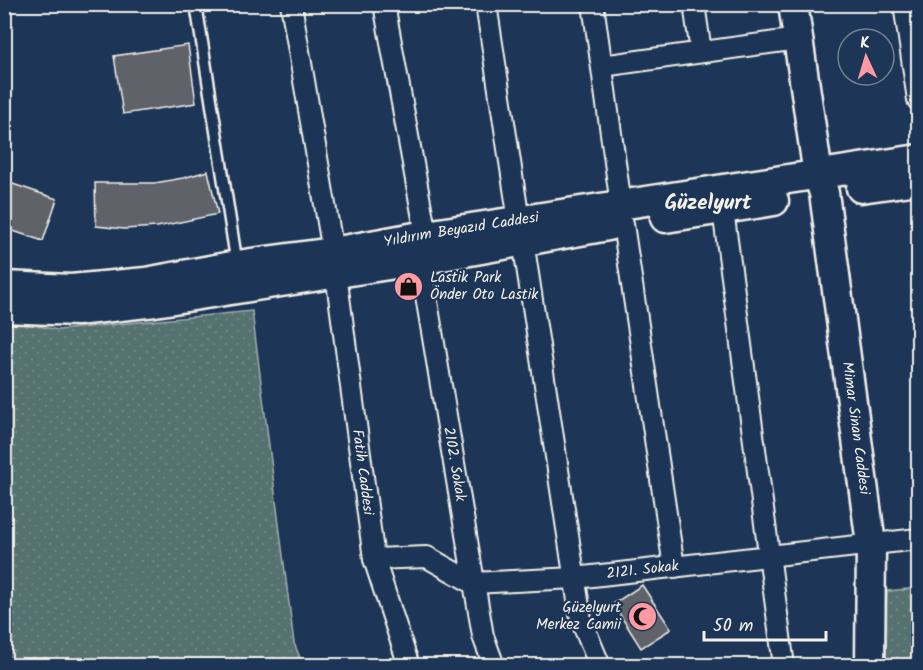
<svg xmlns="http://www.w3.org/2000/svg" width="923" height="670" font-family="Kalam,sans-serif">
	<defs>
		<pattern id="grass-dots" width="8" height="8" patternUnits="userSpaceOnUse" patternTransform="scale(1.5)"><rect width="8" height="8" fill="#54716f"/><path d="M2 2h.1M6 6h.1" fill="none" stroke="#6d8684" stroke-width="1.8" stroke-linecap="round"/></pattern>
	</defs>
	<rect width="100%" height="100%" fill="#1d3557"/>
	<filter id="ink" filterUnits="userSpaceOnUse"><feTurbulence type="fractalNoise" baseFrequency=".0167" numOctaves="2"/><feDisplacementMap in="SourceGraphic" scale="12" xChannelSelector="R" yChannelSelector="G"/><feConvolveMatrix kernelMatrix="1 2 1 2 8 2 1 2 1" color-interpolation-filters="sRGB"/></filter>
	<g filter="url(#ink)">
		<path fill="url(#grass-dots)" stroke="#a4b1ac" stroke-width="1.5" d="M252,311L294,643L303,665H5L4,319L58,330Z
			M918,588V665H886L887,591Z"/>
		<path fill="#60626a" stroke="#f4f1e8" stroke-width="1.5" d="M188,45L196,103L123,114L114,56Z
			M208,171L218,214L157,227L124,229L96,226L95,183H155L183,178Z
			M4,181L57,199L43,241L4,228Z
			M642,585L671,629L641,648L613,604Z"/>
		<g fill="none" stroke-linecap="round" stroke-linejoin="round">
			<defs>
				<path id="lane" d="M196,4L237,265"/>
				<g id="street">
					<path d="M291,4L333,252"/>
					<path d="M384,4L426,235"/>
					<path d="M486,4L519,221"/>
					<path d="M593,4L621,205"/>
					<path d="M694,4L701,52"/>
					<path d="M904,4L918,100"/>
					<path d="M602,66L798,39"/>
					<path d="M723,210L784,666"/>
					<path d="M623,224L674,567"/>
					<path d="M523,241L581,620L600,666"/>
					<path id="s1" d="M420,260L483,636L494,666"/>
					<path id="s2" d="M336,274L374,559L409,666"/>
					<path id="s3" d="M374,559L427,557L473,583L575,578L918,539"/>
				</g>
				<g id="secondary">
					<path id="s4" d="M793,4L818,175L824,193L871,544L870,666"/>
					<path d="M861,188L918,180"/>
					<path d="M665,218L774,201"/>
					<path id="s5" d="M4,286L71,289L146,282L237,265L333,252L426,235L918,159"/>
					<path d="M4,308L76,311L155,302L420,260L608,226"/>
				</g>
			</defs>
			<use href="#lane" stroke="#f4f1e8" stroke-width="15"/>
			<use href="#street" stroke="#f4f1e8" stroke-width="24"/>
			<use href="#secondary" stroke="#f4f1e8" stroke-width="33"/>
			<use href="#lane" stroke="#1d3557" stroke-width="10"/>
			<use href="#street" stroke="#1d3557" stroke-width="20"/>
			<use href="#secondary" stroke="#1d3557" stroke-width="28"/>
		</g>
	</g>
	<defs>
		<symbol id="shop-disc" viewBox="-11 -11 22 22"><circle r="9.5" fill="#ff9aa2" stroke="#1d3557"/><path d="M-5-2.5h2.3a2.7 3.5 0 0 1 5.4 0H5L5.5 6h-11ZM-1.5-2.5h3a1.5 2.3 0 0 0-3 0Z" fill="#111"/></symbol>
		<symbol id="mosque-disc" viewBox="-11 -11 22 22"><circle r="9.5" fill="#ff9aa2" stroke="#1d3557"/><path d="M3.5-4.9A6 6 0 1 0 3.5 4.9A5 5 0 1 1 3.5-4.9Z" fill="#111"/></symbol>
	</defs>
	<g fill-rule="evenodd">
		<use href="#shop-disc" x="392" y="270" width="33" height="33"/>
		<use href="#mosque-disc" x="626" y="600" width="33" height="33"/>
	</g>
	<g text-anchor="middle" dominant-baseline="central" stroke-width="4.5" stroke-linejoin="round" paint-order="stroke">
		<g font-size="15" fill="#f4f1e8" stroke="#1d3557">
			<text stroke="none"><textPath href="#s5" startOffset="462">Yıldırım Beyazıd Caddesi</textPath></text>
			<text stroke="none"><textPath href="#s4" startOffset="429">Mimar Sinan Caddesi</textPath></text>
			<text stroke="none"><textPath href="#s1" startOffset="207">2102. Sokak</textPath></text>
			<text stroke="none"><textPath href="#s2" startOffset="200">Fatih Caddesi</textPath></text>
			<text stroke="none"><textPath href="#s3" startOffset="276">2121. Sokak</textPath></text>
		</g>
		<g font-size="15" fill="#f4f1e8" stroke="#1d3557" text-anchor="start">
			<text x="430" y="278">Lastik Park<tspan x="430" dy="17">Önder Oto Lastik</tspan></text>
			<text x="621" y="608" text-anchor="end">Güzelyurt<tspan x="621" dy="17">Merkez Camii</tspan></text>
		</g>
		<g font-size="21" font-weight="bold" fill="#f4f1e8" stroke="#1d3557">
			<text x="708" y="203">Güzelyurt</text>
		</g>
	</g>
	<rect width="923" height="670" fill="none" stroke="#1d3557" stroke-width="24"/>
	<rect x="12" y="12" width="899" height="646" fill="none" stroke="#f4f1e8" stroke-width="2" filter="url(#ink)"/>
	<g transform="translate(866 57) rotate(356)"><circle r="28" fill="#1d3557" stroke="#738091" stroke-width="1.5"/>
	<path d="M0-4.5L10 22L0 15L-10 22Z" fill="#ff9aa2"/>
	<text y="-9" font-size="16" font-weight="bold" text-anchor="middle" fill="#f4f1e8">K</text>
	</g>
	<path d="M704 631v9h122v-9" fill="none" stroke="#f4f1e8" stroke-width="3"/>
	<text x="713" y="631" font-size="18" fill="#f4f1e8" stroke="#1d3557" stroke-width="4.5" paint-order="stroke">50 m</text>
</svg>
